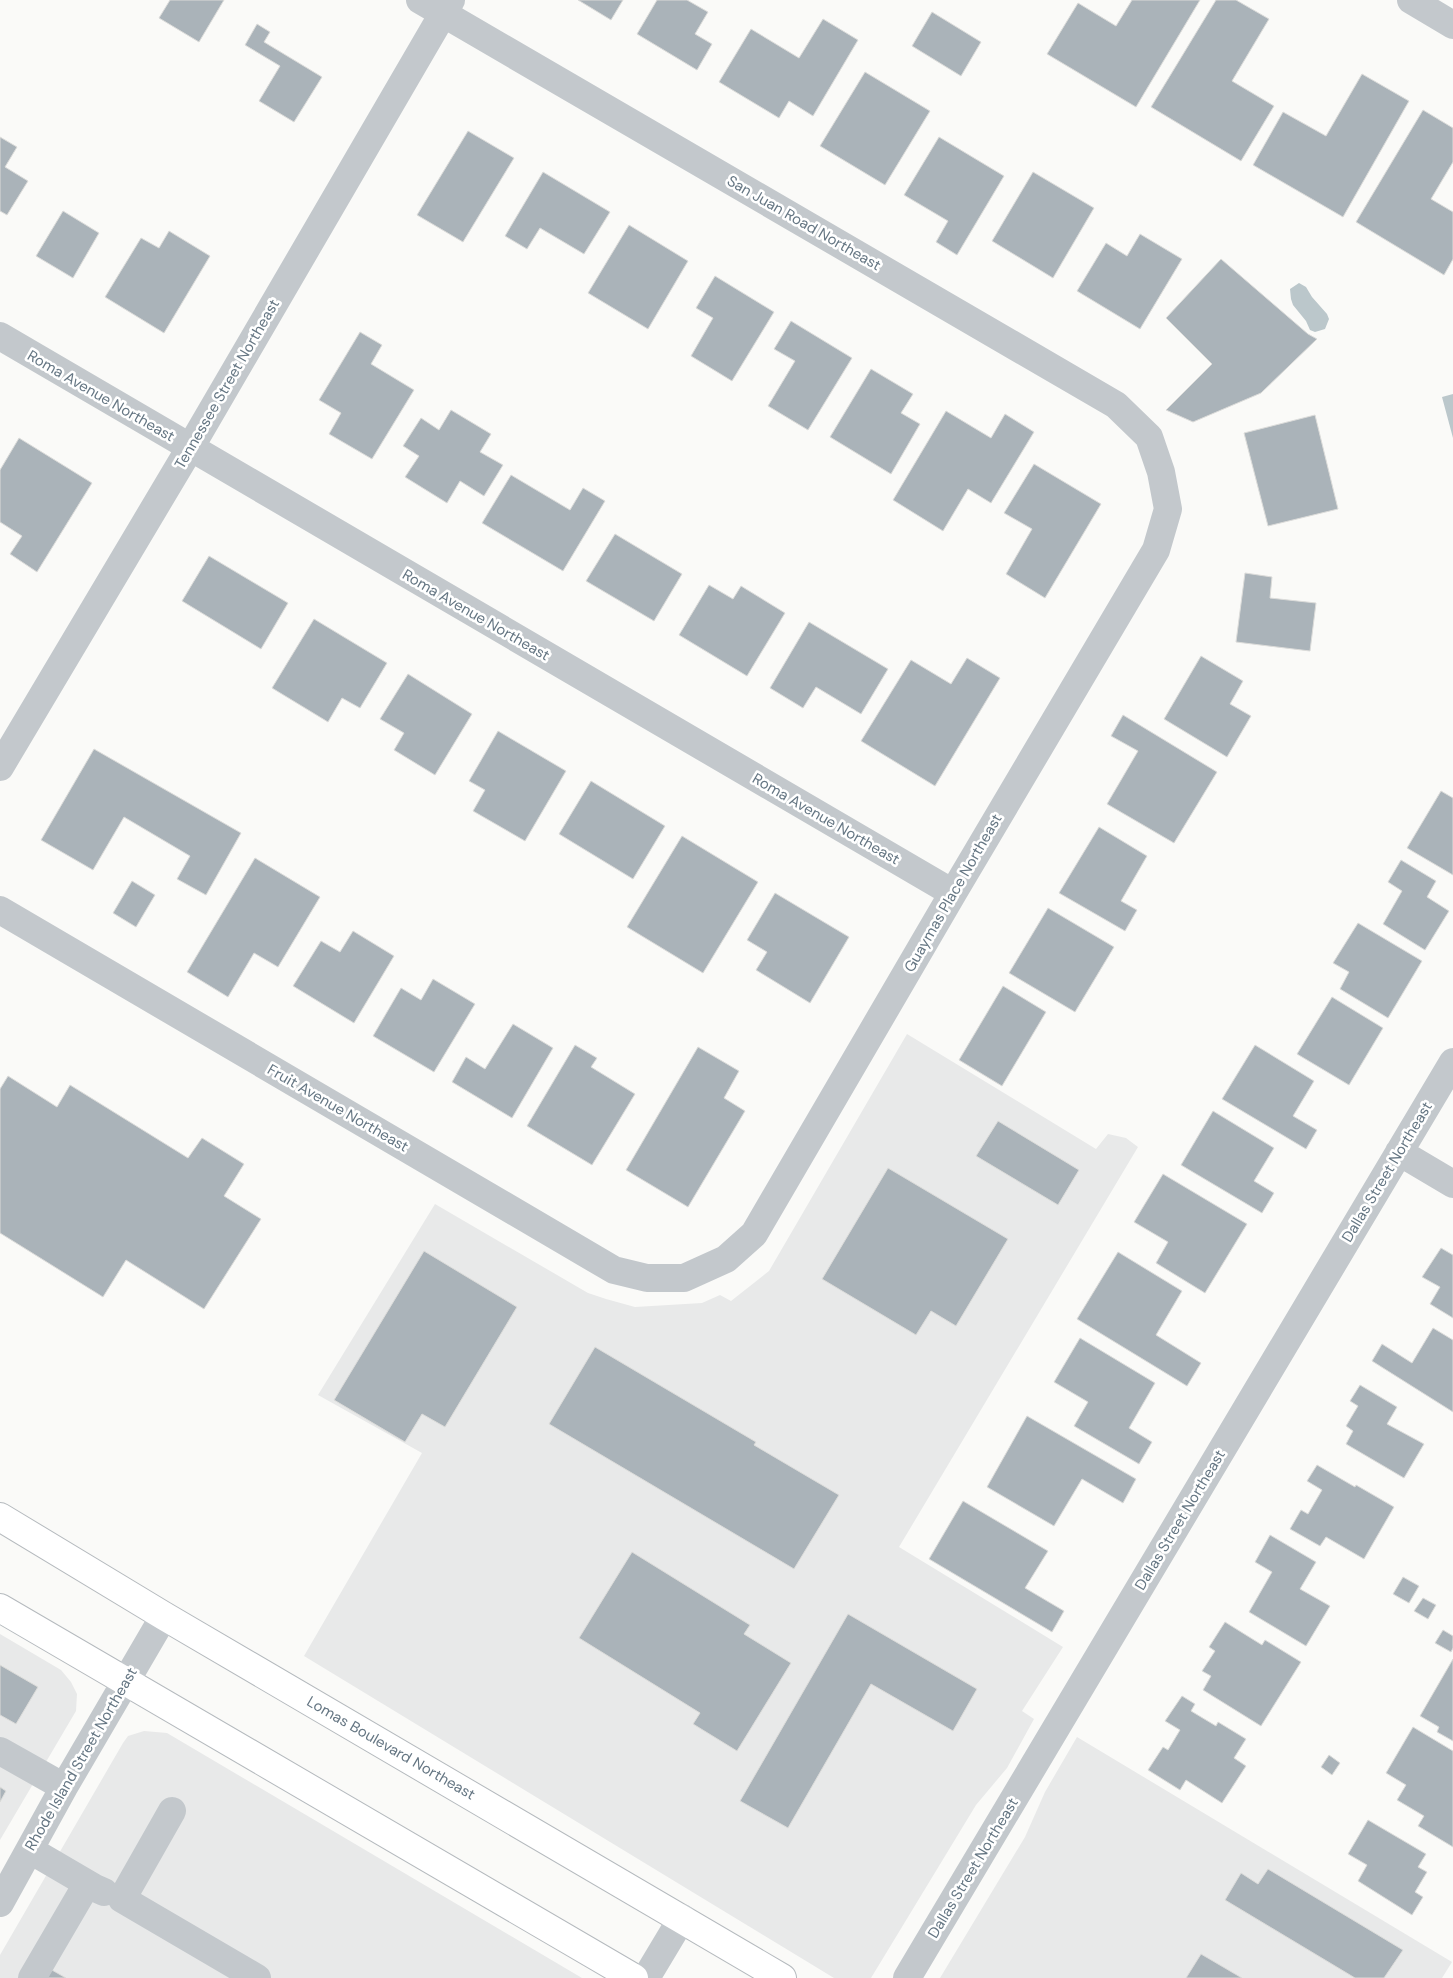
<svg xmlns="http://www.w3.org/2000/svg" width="1453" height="1978" font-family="'DM Sans',sans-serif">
	<rect width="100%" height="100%" fill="#fafaf8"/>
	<path fill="#e8e9e9" d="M907,1034L1096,1149L1108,1134L1126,1138L1138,1147L899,1547L1063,1647L1022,1711L1034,1719L1007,1768L976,1805L871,1978H834L304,1656L422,1453L318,1395L435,1204L588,1293L606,1299L635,1307L702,1303L720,1295L731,1301L769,1271Z
		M0,1634L61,1670L71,1682L77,1694L76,1711L0,1840Z
		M144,1731L167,1733L582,1978H0V1955L123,1743L128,1736Z
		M1077,1737L1452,1962L1442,1978H940L1025,1837L1045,1792Z"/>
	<path fill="#bbc7cb" d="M1299,283L1306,287L1312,297L1327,314L1329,319L1325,329L1315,332L1310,330L1306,321L1293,305L1291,299L1290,289Z
		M1453,394V438L1442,397Z"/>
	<path fill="#aab3b9" stroke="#dcdcda" d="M170,0H224L199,42L159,18Z
		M578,0H623L611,20Z
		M657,0H687L708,12L695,34L712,44L697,70L637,34Z
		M1132,0H1200L1136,107L1047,54L1078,3L1116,26Z
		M1216,0H1236L1269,19L1232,81L1274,106L1241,161L1151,107Z
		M932,12L981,42L961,76L912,46Z
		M823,19L858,40L813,116L789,101L779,118L719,82L751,29L799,58Z
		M257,24L270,32L264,42L322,77L294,122L259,101L280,66L245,45Z
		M865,72L930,111L885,185L820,146Z
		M1362,74L1409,101L1343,217L1253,165L1283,112L1326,136Z
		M1423,110L1453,128V162L1431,199L1453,212V259L1444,275L1356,222Z
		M468,131L514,158L463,242L417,215Z
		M0,137L17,147L5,167L28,181L7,215L0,211Z
		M939,137L1004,176L957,255L936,242L948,221L904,195Z
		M543,172L610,212L584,254L540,228L527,249L505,236Z
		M1033,172L1094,208L1053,278L992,241Z
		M63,211L99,233L73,278L36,256Z
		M629,225L688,261L648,329L588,293Z
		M169,231L210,256L164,333L105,297L141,238L159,248Z
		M1140,234L1182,259L1140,329L1077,291L1106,243L1127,256Z
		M1221,259L1308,334L1317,339L1261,393L1193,422L1166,410L1212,364L1166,318Z
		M715,276L774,312L732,381L691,356L713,318L696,308Z
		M791,321L852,358L808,430L768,406L795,361L774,349Z
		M360,332L382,345L371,364L414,390L372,459L329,434L341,413L319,400Z
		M871,369L913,394L901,413L920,424L891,474L830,437Z
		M451,410L491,434L480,452L503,465L484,496L460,481L447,503L405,477L419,456L403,446L421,418L439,430Z
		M946,411L991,438L1005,414L1034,432L991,503L968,489L943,531L893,500Z
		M1315,415L1338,509L1268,526L1244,433Z
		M19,438L92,483L37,572L10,554L22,536L0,522V470Z
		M1034,464L1101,504L1045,598L1006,574L1032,529L1004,513Z
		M511,475L570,510L583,488L605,501L563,571L482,523Z
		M615,534L682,574L654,621L586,581Z
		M209,556L288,603L261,649L182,601Z
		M1245,573L1272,577L1270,598L1316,603L1310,651L1236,642Z
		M709,585L733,599L741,586L785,613L747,676L679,635Z
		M314,619L387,663L360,708L342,698L328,722L272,688Z
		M809,622L888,669L861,714L816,687L803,708L770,688Z
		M1201,656L1243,681L1230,704L1251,716L1227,757L1164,719Z
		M967,658L1000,678L935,786L861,741L911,660L951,684Z
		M408,674L472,714L435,775L394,750L404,733L380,719Z
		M1123,715L1217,772L1174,843L1107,804L1138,751L1111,736Z
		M498,731L566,771L525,841L473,811L485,790L469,781Z
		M94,749L241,833L206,895L177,879L190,856L124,817L93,870L41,840Z
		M591,781L665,826L633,879L559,834Z
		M1441,791L1453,798V875L1407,848Z
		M1099,827L1147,856L1121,901L1137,910L1125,931L1059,893Z
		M682,836L758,882L703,973L627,927Z
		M255,858L320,897L278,967L254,953L228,997L187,972Z
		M1401,860L1436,881L1427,897L1449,911L1425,950L1383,924L1402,891L1388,882Z
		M132,881L155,895L136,927L113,913Z
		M775,893L849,937L810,1003L756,970L767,952L747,940Z
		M1048,908L1114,947L1075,1012L1009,973Z
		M1358,923L1422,961L1388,1018L1340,989L1349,972L1333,963Z
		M353,931L394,956L354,1023L293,986L321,941L340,952Z
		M433,979L475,1004L434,1072L373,1036L401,988L421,1000Z
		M1003,986L1046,1012L1002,1086L959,1060Z
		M1332,997L1383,1028L1349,1085L1297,1054Z
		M513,1024L553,1048L512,1118L452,1082L466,1057L485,1069Z
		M575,1045L597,1058L591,1067L635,1094L592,1165L527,1126Z
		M1255,1045L1314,1081L1293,1116L1317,1130L1306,1149L1222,1099Z
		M698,1047L739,1071L724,1098L745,1111L688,1207L626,1170Z
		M8,1076L57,1107L70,1085L188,1158L202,1138L244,1164L224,1196L261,1219L204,1309L126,1260L103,1297L0,1233V1089Z
		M1213,1111L1274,1148L1254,1181L1274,1193L1262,1213L1181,1165Z
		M998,1121L1079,1170L1058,1205L976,1156Z
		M888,1168L1008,1239L956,1326L931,1311L916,1335L822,1279Z
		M1163,1174L1247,1224L1205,1293L1156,1263L1168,1242L1134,1222Z
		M1441,1248L1453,1255V1318L1430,1304L1440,1287L1422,1277Z
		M424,1251L517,1307L445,1427L422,1414L405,1442L334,1400Z
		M1118,1252L1182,1291L1156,1335L1201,1363L1187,1386L1077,1319Z
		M1433,1328L1453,1340V1412L1372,1361L1382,1344L1412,1363Z
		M1080,1338L1155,1383L1129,1428L1152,1442L1139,1464L1074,1426L1088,1402L1054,1382Z
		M595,1347L756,1442L754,1445L839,1495L794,1569L549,1424Z
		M1360,1385L1397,1407L1387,1424L1424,1444L1404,1478L1346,1444L1353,1431L1346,1426L1358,1406L1350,1401Z
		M1027,1416L1136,1479L1123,1503L1082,1479L1054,1526L987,1487Z
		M1317,1465L1355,1487L1356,1485L1394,1507L1364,1559L1326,1537L1320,1546L1290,1529L1301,1510L1308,1514L1322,1490L1307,1481Z
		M963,1501L1048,1551L1025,1588L1064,1611L1052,1632L929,1559Z
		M1270,1535L1316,1562L1300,1589L1330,1606L1306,1646L1249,1612L1272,1572L1255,1562Z
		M632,1552L750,1625L744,1634L791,1663L737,1751L693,1724L700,1713L579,1638Z
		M1403,1577L1419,1586L1409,1603L1393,1594Z
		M1423,1598L1436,1605L1428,1619L1414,1611Z
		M848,1614L977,1689L953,1731L871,1684L788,1828L740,1801Z
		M1225,1622L1262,1645L1265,1640L1301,1662L1261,1726L1203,1690L1211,1676L1202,1671L1215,1651L1209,1647Z
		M1443,1630L1453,1636V1648L1451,1652L1435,1643Z
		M1453,1659V1741L1437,1732L1439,1727L1420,1716Z
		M0,1665L38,1687L16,1724L0,1715Z
		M1182,1696L1195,1704L1191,1711L1216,1726L1218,1722L1246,1739L1234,1758L1246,1766L1222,1803L1186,1780L1180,1790L1148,1770L1163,1747L1168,1750L1180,1730L1165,1721Z
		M1413,1727L1453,1751V1847L1418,1826L1424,1816L1397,1800L1406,1785L1386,1773Z
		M1329,1755L1340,1763L1332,1775L1321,1767Z
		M0,1787L6,1791L0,1802Z
		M1368,1820L1426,1854L1418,1867L1427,1872L1415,1892L1423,1897L1412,1915L1358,1881L1367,1865L1348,1854Z
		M1268,1869L1403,1950L1384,1978H1355L1225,1900L1241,1873L1258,1884Z
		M1201,1954L1242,1978H1186Z
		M52,1970L66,1978H47Z"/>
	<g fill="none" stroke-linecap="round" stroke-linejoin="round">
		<defs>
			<path id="major" d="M0,1517L164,1616L782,1978
				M0,1608L634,1978"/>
		</defs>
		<use href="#major" stroke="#b5babe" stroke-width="30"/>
		<path stroke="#c3c8cc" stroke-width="28" d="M1411,0L1453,25
			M0,336L953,893
			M0,767L190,448L451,0
			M0,910L614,1270L647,1278H684L726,1259L754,1234L953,893L1156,550L1168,509L1161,472L1149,437L1116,405L420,0
			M1399,1152L1453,1184
			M0,1751L64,1787
			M172,1811L122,1899L257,1978
			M30,1850L95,1888L104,1892
			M0,1903L64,1787L164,1616
			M32,1978L87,1884
			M646,1978L682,1918
			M907,1978L1453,1062"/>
		<use href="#major" stroke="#fff" stroke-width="28"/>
	</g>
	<g text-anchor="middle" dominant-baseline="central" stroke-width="5" stroke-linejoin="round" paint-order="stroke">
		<g font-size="15" fill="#657683" stroke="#fff">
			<text transform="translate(804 223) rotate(30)">San Juan Road Northeast</text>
			<text transform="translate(227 384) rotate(-60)">Tennessee Street Northeast</text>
			<text transform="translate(101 396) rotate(30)">Roma Avenue Northeast</text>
			<text transform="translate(476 615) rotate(30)">Roma Avenue Northeast</text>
			<text transform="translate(826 819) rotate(30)">Roma Avenue Northeast</text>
			<text transform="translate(953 893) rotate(-60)">Guaymas Place Northeast</text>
			<text transform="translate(338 1108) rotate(30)">Fruit Avenue Northeast</text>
			<text transform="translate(1387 1172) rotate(-59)">Dallas Street Northeast</text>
			<text transform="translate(1180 1520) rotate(-59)">Dallas Street Northeast</text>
			<text transform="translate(391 1748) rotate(30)">Lomas Boulevard Northeast</text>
			<text transform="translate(81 1759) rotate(-60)">Rhode Island Street Northeast</text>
			<text transform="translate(973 1868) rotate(-59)">Dallas Street Northeast</text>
		</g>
	</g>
</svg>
